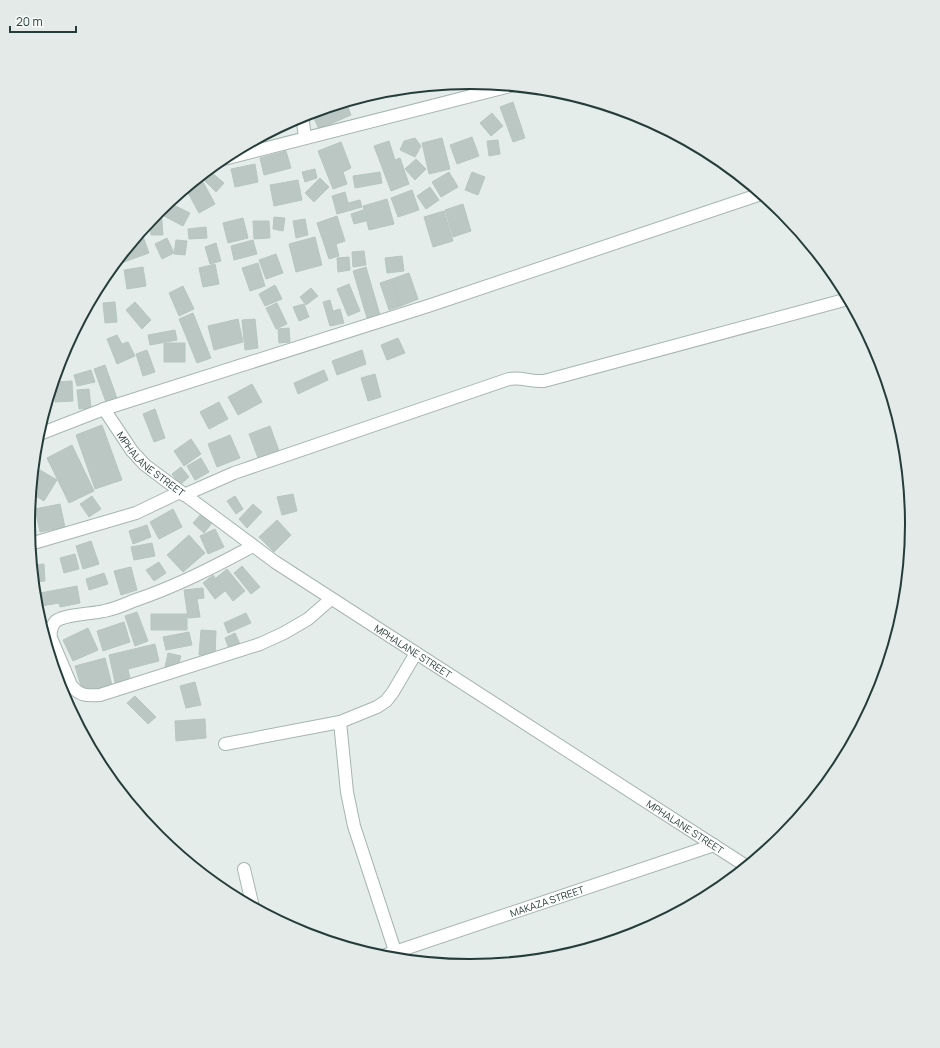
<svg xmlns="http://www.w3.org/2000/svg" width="940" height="1048" font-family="Manrope,sans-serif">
	<rect width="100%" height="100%" fill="#e4edea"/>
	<path fill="#bac7c3" stroke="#b7c6c1" d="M474,82L495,84L477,91Z
		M410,88L396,97L392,90Z
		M346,102L351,115L319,129L311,112Z
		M513,102L525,138L513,142L500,107Z
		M492,113L503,126L491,136L480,123Z
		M472,137L479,156L457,164L450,145Z
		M415,138L421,146L415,157L400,150L404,141Z
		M442,138L450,169L429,174L422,143Z
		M498,140L500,154L489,156L487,141Z
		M389,141L395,160L400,158L409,184L391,191L374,146Z
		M341,142L351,168L343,172L347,184L333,189L318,151Z
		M286,151L291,168L264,175L260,158Z
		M416,159L426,169L415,180L405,169Z
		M255,164L258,182L235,187L231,169Z
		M315,169L317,178L305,182L302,172Z
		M211,172L224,183L216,192L204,180Z
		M380,172L382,183L355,188L353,176Z
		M449,172L458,187L441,197L432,182Z
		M472,172L485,177L478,195L465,190Z
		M320,178L329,187L314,202L305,193Z
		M202,180L215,204L199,213L186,189Z
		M298,180L302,200L274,206L270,185Z
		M430,187L439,200L426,209L417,196Z
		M412,190L419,210L398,217L391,198Z
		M345,192L348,203L360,200L362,207L337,214L332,196Z
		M387,199L394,224L369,230L363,206Z
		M169,203L190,213L183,226L162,215Z
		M463,204L471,231L453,237L445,210Z
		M161,208L163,235H151L150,221Z
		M363,210L366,221L354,224L351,214Z
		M444,211L453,241L433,247L424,217Z
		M337,216L345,241L336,244L339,256L329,259L317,223Z
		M274,217L285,218L283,231L273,229Z
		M243,218L248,238L228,243L223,223Z
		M305,219L308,235L296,238L293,221Z
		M253,221H269L270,238L254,239Z
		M206,227L207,238L189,239L188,229Z
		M141,231L149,253L113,266Z
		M315,237L322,265L296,272L289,244Z
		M167,238L174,253L162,259L155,244Z
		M176,240L187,241L185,255L174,254Z
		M253,240L257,254L234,260L231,246Z
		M216,243L221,261L210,264L205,247Z
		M364,251L366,265L353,267L352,252Z
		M276,254L283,273L266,279L259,260Z
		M402,256L404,271L387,273L385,258Z
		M349,257L350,270L338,272L337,258Z
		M258,263L265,286L250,291L242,268Z
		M215,264L219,284L203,287L199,268Z
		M143,267L146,286L127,289L124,270Z
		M366,267L380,315L367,318L353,271Z
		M409,273L418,299L401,306L392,279Z
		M392,279L401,306L389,310L380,283Z
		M349,284L360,311L348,316L337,289Z
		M275,285L282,299L265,306L259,294Z
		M183,286L194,309L179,316L169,293Z
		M311,288L318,296L306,305L300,297Z
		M330,300L333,311L340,309L344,323L330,326L323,302Z
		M115,302L117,322L105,323L103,303Z
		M135,302L151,320L142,329L126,310Z
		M277,303L287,324L276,329L266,308Z
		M304,304L309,317L299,321L293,307Z
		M193,313L211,358L197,363L179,319Z
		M238,319L243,342L214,350L208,326Z
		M255,319L258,348L245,350L242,320Z
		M289,328L290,342L279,343L278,329Z
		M175,330L177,340L150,345L148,335Z
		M117,335L122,344L128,342L135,356L117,364L107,339Z
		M398,338L405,353L387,360L381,345Z
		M164,343H185V362H164Z
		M147,350L155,372L143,376L136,354Z
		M362,350L366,364L337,375L332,361Z
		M105,365L118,401L107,405L94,369Z
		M91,370L95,382L77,386L74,375Z
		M324,370L328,380L298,394L294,383Z
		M375,374L381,397L368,401L361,378Z
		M72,381L73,401L55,402L54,382Z
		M252,384L262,402L238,415L228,397Z
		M89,389L91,408L79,409L77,390Z
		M219,402L228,419L209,429L200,412Z
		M155,409L165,438L154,442L143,414Z
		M43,416L45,417L40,430L39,429Z
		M102,425L122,480L95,489L76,435Z
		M270,426L279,451L258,458L249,434Z
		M230,435L240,458L217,467L208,444Z
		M191,439L201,454L184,466L174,451Z
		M72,445L94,491L69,503L47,458Z
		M201,458L209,472L195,480L187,466Z
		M181,467L189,477L180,485L172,474Z
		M40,470L57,480L44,501L31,493L32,482Z
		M293,494L297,511L282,515L277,497Z
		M92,496L101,509L89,517L80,504Z
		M235,496L243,509L236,514L227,501Z
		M60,504L65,527L40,532L35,509Z
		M253,504L262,512L247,528L239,519Z
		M173,509L182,527L159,539L150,522Z
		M29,511L35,535L29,537L28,524Z
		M201,514L212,523L204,533L193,523Z
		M277,520L291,535L274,552L259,537Z
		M147,525L151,537L133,544L129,531Z
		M215,529L224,547L208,554L200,536Z
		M189,535L205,553L183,572L167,555Z
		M91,541L99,564L83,569L76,546Z
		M152,543L155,556L134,560L131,547Z
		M75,554L79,569L64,573L60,558Z
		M159,562L166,573L154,581L146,570Z
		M44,564L45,581L34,582L32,565Z
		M242,566L260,587L251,594L234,573Z
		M131,567L137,590L121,595L114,571Z
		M227,569L245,591L233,601L216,578Z
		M104,573L108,584L89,590L86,579Z
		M213,575L225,591L215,599L203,583Z
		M77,586L80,603L60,607L59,603L36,607L35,594Z
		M203,588L204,598L197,599L200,617L188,618L184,590Z
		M137,612L148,641L135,646L125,616Z
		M246,613L251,623L228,633L224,623Z
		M151,614H187V630H151Z
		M124,622L130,642L103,651L97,631Z
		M88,628L98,650L73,661L63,640Z
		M201,630L216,631L215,656L199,655Z
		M189,632L192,645L166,650L163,637Z
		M235,633L240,644L229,649L225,638Z
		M155,644L159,661L128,669L131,683L116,687L109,655Z
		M53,651L57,663L53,664L49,652Z
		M168,653L181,656L177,670L165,667Z
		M105,658L112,685L83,693L75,666Z
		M62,675L72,692L64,697L57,678Z
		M195,682L201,705L186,708L180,686Z
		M135,696L156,717L148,724L127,703Z
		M205,719L206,738L176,741L175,721Z"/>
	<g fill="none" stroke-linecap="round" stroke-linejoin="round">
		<defs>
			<g id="minor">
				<path d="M302,115L305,137"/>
				<path d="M220,160L510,86"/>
				<path id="s1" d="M104,409L132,451L145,465L275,562L746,866"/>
				<path d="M37,435L104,409L431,305L761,194"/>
				<path d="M184,495L234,473L509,379C523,377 531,382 544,381L848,299"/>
				<path d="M30,544L136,513L180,492"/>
				<path d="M253,546C214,567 175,587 133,601C124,605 114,609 104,611C91,614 67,614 56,621C51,626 50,631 51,638L71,685C79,696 87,696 100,695L260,644L284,633L308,619L331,599"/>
				<path d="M340,722L347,792L354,826L395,951"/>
				<path d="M225,744L340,722L377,707L386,701L393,692L416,653"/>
				<path d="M244,869L253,907"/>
				<path id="s2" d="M380,957L714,845"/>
			</g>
		</defs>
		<use href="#minor" stroke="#a7b5b1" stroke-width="14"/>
		<use href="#minor" stroke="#fff" stroke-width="12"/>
	</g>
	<g text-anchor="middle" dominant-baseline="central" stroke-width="4" stroke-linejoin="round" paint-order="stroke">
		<g font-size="10" fill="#253d39" stroke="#f5f9f7">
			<text stroke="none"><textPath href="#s1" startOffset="73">MPHALANE STREET</textPath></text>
			<text stroke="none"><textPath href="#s1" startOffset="396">MPHALANE STREET</textPath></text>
			<text stroke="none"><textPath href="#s1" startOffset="720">MPHALANE STREET</textPath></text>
			<text stroke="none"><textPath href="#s2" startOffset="176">MAKAZA STREET</textPath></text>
		</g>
	</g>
	<path d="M0 0H940V1048H0ZM35 524a435 435 0 1 1 870 0a435 435 0 1 1-870 0Z" fill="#e4eae8" fill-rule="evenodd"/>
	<path fill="none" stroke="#253d39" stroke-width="2" d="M35 524a435 435 0 1 1 870 0a435 435 0 1 1-870 0Z"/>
	<path d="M10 26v6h66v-6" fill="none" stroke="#253d39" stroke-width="2"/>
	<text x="16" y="26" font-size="12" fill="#253d39" stroke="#f5f9f7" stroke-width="3" paint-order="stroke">20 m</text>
</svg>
